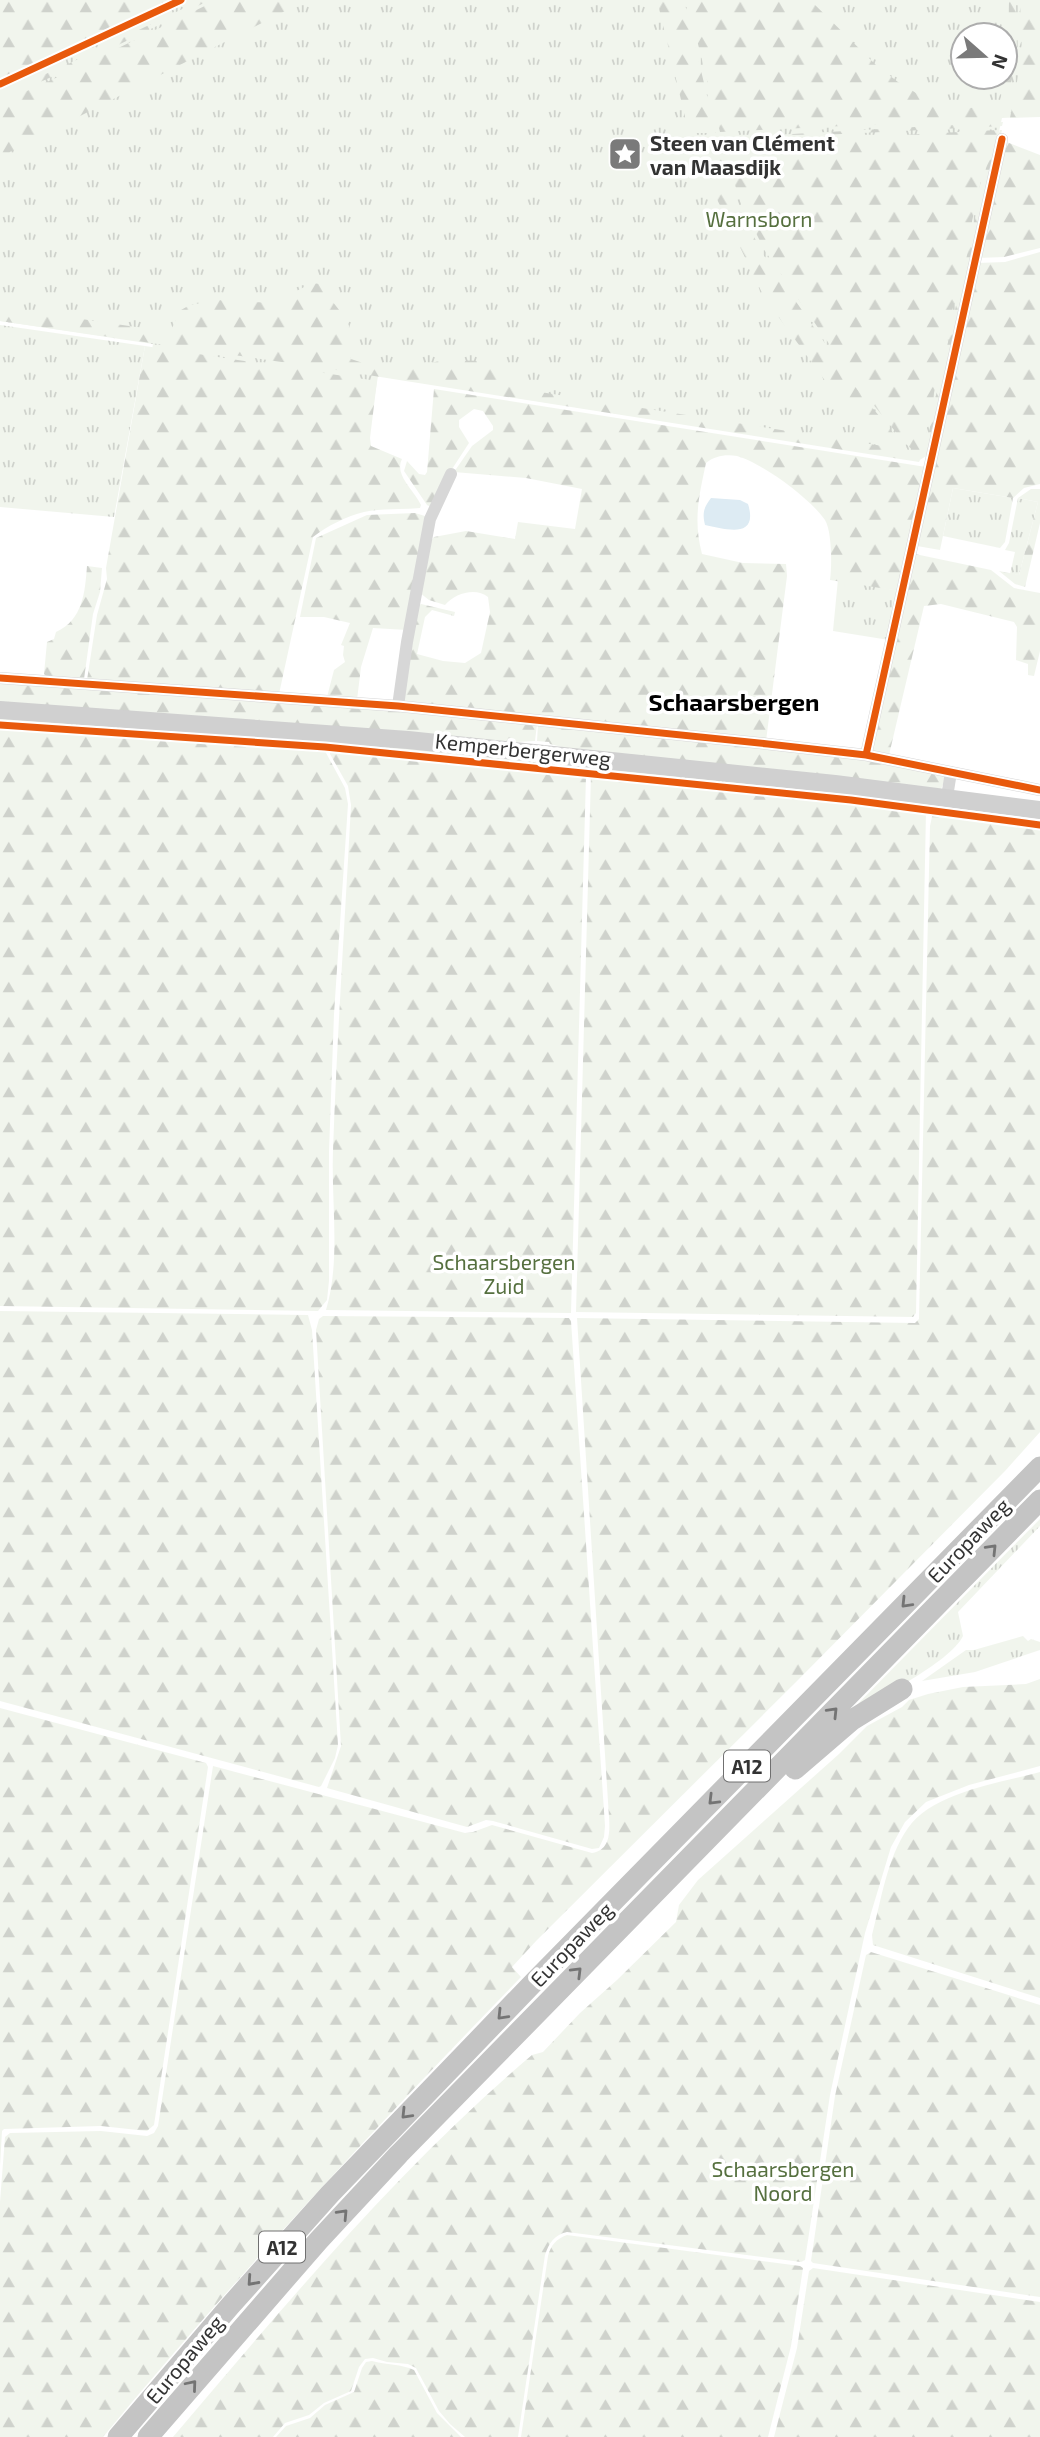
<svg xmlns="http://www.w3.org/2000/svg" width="1040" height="2437" font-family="'Exo 2',sans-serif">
	<defs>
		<pattern id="grass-tufts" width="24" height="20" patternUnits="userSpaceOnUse" patternTransform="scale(1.75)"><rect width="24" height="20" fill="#f1f5ed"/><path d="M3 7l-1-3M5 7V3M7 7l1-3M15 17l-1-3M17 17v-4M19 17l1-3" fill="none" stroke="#cfd2cc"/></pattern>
		<pattern id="forest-firs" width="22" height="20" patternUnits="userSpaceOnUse" patternTransform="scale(1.75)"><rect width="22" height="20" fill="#f1f5ed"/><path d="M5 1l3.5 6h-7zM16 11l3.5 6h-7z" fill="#cfd2cc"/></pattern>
	</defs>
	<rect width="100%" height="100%" fill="#fff"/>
	<path fill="url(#grass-tufts)" fill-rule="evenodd" d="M0,0H1040V116L1002,118L928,455L918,461L378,376L368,438L122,519L153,344L0,321ZM963,35H1005V77H963Z
		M0,325L145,346L114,517L0,507Z
		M953,488L1013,498L1005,542L1000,548L943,536Z
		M1018,498L1038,502L1019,575L1010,574L1015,552L1005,550L1009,543Z
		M838,579L899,591L889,640L833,631Z
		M0,715L173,727L172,734L0,723Z
		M180,728L519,756L555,764V768L332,745L180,734Z
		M591,766L927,799L926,807L591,771Z
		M1040,1519V1526L958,1612L963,1636C950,1663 874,1700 845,1717Z
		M1023,1636L1028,1641L1031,1639L1040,1642V1650L975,1672L922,1681L966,1650H974Z"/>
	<path fill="url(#forest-firs)" d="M0,0H179L0,83Z
		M184,0H193L0,90V85Z
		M201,0H210L67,70L0,100V94L66,65Z
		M217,0H307L0,157V103L69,72Z
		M657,0H684L716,133H689Z
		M687,0H810L876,65L898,82L939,107L952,109L999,106L1008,62L1009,0H1016L1017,56L1003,118L720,132Z
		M1020,0H1040V117L1010,118L1022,56Z
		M1003,122L1002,126L723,140L722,138Z
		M998,130L984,167L928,420L924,453L920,457L903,441L859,387L765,251L742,205L723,151L725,146L730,144Z
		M1000,130H1002L926,454L931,420L986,168Z
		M1004,141L1040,155V248L1004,257L978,258Z
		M696,144L716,146L739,206L762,253L857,389L903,445L920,460L919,462L330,369L0,321V307L170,332L181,310L190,305L217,300L273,303L312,283L320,284C329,300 346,314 351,331C353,341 350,350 351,359L384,370L400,371L443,360L486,361L506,371L521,389L889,447L826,382L764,297L701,166Z
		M1040,252V484L1024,488L1013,498L953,488L940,550L917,546L977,263L1005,262Z
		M145,346L377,381L370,438L371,446L402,459C394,475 414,490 421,505L420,508C402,510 381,508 364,512C347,516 327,526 313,537L279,694L87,680L97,615L107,579L106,568Z
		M434,389L926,467L899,591L830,580C832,567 832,531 825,520C810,498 762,463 737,456C726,454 714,456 706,463C699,496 693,520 702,554L743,563L786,564L787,576L766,741L407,704L401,697L416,608L421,604L455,612L454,616L432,610L425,617L417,654L443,661L465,663L481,653L490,612L488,597C476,587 455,593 445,605L429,600L420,593L431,541L434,537L466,531L515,539L518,522L575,529L582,489L526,478L454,472L472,446L493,430V426L483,411L474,409L459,420V427L469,443L441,486L431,507L427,505L404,471L407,461L419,474L425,475L427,472Z
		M1031,489H1040V523L1025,587L1015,584L999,571L1019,575L1038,502L1018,498Z
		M415,513L425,516L407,630L373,628L361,667L357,700L327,697L334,670L345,662L343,655L344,646L341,645L350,623L324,617H300L316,538L367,515Z
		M915,554L991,570L1014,588L1040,593V651L1034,676L1028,675V664L1016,660L1017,627L1014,622L941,604L924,606L889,755L872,752Z
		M87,566L102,568L100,592L93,614L84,679L47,677L44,674L47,642L54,639L56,632C83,620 85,592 87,566Z
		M0,681L285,701L537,724L535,741L497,743L0,705Z
		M538,724L865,758L943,773L946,778L941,789L582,752L550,744L549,742L537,741Z
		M0,726L322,748L325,751L345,788L348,804L334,1014L329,1152V1281L327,1300L318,1311L0,1306Z
		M330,750L586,776L571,1313L326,1310C341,1260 331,1203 333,1151C337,1035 345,920 351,805L348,786L330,754Z
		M591,775L926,811L916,1313L913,1317L576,1312Z
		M933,812L1040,827V1432L1005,1471L796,1682L537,1940L512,1967L521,1977C377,2126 235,2277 103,2437H0V2202L5,2137L10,2133L101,2131L147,2136L154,2133L158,2126L213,1766L465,1833L473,1832L492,1825L592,1853C610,1850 610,1833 609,1817L577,1318L915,1323L919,1319L930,826Z
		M0,1311L308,1315L312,1330L338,1745L335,1758L321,1786L319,1787L0,1701Z
		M323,1316L569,1318L571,1321L605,1826L604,1837L599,1848L592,1849L493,1821L486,1820L467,1827L327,1788L341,1746L316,1330L319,1319Z
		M1040,1679V1766L969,1785L926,1802L905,1822L891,1847L865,1933L830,2095L805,2260L801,2262L567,2232C554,2235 549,2243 545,2255L518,2437H465L450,2424L439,2411L416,2368L408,2364L387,2362L373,2358L365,2359L359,2367L351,2391L324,2403L309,2415L285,2423L273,2437H173C286,2304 399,2168 532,2055L543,2052L580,2013L617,1980L676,1922L679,1905L698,1880L839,1754L867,1726L902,1707L909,1700L928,1694L963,1687L1026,1684Z
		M0,1708L206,1763L208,1767L154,2125L147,2131L101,2126L4,2129L2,2131L0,2166Z
		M1040,1772V1998L873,1945L872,1935C881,1901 887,1858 908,1828C933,1792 1000,1783 1040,1772Z
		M871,1952L1040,2005V2297L813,2263L811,2261L835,2096L866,1955Z
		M567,2235L800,2266L803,2268L791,2346L768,2437H521L548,2256C551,2245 556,2239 567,2235Z
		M813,2268L1040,2302V2437H774L797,2348L809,2271Z
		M372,2361C386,2365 402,2364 414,2370L437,2413L461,2437H276L286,2426L310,2418L325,2405L354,2392L362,2368L366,2362Z"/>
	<path fill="#ddebf3" d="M711,498L740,500L748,504C759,540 725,529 705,525C702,513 704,507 711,498Z"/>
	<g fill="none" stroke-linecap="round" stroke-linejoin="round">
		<path stroke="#d7d7d7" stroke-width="12" d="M0,678L398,706L768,744L866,755L1040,790
			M398,706L407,642L430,519L451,474
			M866,755L1002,139
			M947,797L951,772"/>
		<path stroke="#d0d0d0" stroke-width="18" d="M0,710L408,740L835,784L1040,810"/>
		<path stroke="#c4c4c4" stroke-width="21" d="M795,1769L852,1720L902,1689
			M118,2437L230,2306L330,2194L536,1980L1040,1467
			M148,2437L319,2240L399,2154L1040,1500"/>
		<defs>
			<path id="cycleway" d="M0,84L181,0
				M0,678L398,706L768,744L866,755L1040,790
				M0,725L325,747L851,800L1040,825
				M866,755L1002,139"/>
		</defs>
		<use href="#cycleway" stroke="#fff" stroke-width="11"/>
		<use href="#cycleway" stroke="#e8590c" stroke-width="7"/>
	</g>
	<defs><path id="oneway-chevron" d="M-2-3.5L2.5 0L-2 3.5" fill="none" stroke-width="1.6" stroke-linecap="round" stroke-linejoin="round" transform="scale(1.75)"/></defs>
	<g stroke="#747474">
		<use href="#oneway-chevron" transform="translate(992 1549) rotate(-46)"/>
		<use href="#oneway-chevron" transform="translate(906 1603) rotate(134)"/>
		<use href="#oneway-chevron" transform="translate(833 1712) rotate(-46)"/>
		<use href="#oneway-chevron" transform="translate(713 1800) rotate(135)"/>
		<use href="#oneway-chevron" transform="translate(577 1972) rotate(-45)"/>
		<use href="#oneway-chevron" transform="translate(502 2015) rotate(134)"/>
		<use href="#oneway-chevron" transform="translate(406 2114) rotate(134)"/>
		<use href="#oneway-chevron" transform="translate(343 2214) rotate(-47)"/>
		<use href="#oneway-chevron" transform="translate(252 2281) rotate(132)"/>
		<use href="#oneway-chevron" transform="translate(192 2385) rotate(-50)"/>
	</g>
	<defs>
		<symbol id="sight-square" viewBox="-11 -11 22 22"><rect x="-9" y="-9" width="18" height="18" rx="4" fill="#7a7a7a" stroke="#fff"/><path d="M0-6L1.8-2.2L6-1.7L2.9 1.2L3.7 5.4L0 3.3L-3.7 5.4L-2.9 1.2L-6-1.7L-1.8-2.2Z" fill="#fff"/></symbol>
	</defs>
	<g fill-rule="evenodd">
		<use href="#sight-square" x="606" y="135" width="38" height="38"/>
	</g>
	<g text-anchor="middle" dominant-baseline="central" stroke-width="7" stroke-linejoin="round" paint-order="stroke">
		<g fill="#fff" stroke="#707070" stroke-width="2">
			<rect x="724" y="1750.5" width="46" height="31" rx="5"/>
			<rect x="259" y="2231.5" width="46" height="31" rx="5"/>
		</g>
		<g font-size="19" font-weight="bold" fill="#333">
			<text x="747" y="1766">A12</text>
			<text x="282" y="2247">A12</text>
		</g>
		<g font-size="21" font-weight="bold" fill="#333" stroke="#fff" text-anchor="start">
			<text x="650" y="142">Steen van Clément<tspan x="650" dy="24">van Maasdijk</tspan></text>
		</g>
		<g font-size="21" fill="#56703f" stroke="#fff">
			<text x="759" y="218">Warnsborn</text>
			<text x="504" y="1261">Schaarsbergen<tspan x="504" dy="24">Zuid</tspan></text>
			<text x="783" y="2168">Schaarsbergen<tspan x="783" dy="24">Noord</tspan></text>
		</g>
		<g font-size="21" fill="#333" stroke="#fff">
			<text transform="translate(523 749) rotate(6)">Kemperbergerweg</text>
			<text transform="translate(968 1540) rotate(-46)">Europaweg</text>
			<text transform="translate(571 1944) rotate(-46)">Europaweg</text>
			<text transform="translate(184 2359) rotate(-50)">Europaweg</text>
		</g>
		<g font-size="24" font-weight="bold" fill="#000" stroke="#fff">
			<text x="734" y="701">Schaarsbergen</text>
		</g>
	</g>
	<g transform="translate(984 56) rotate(110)"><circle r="33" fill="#ffffff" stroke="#adadad" stroke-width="2"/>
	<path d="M0-5L12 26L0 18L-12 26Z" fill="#7a7a7a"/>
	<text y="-10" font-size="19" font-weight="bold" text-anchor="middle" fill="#333333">N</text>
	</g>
</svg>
